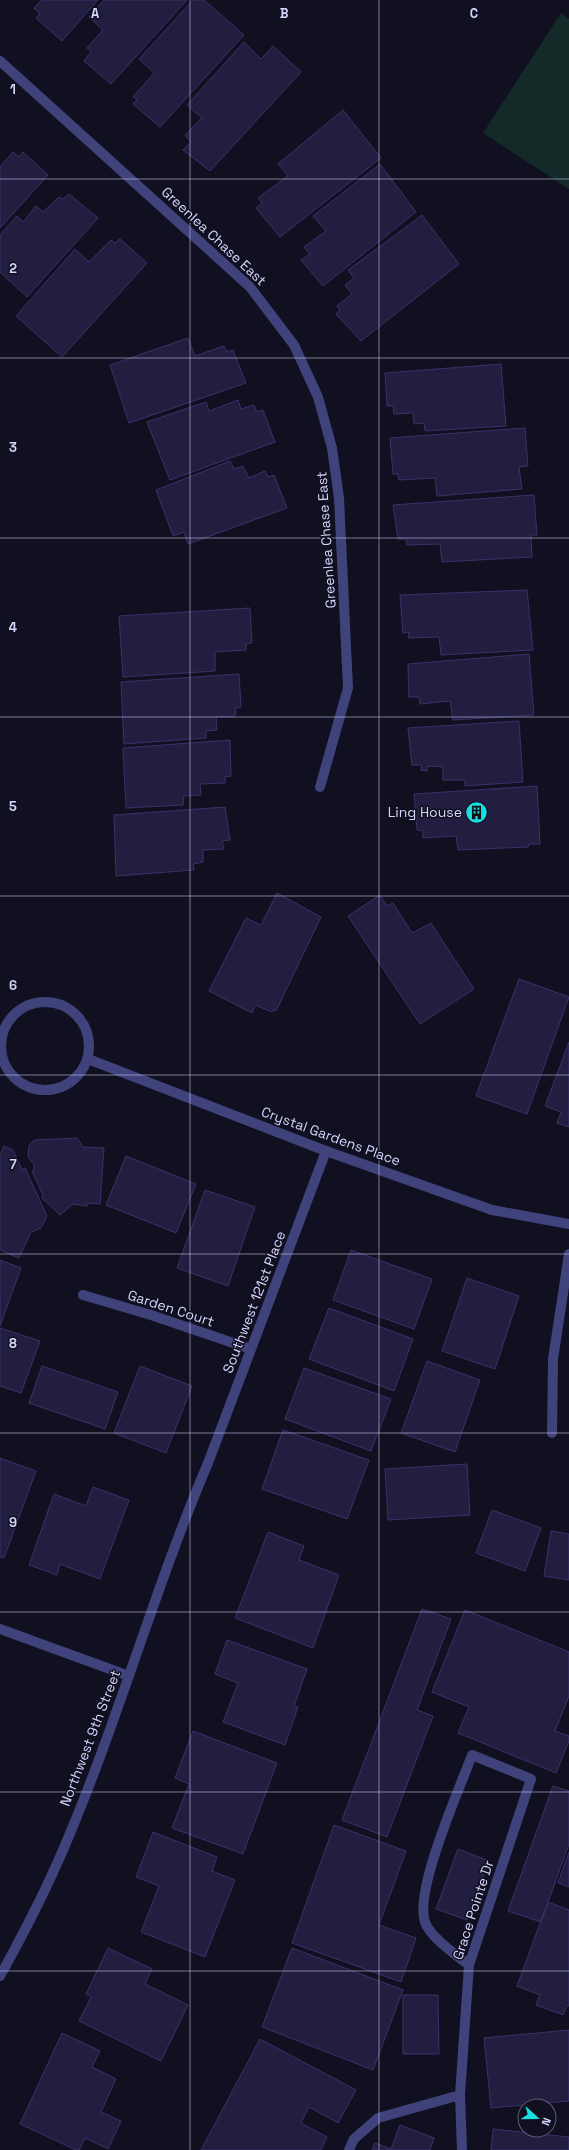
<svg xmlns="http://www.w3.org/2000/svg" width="569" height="2150" font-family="'Space Grotesk',sans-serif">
	<rect width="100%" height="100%" fill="#111021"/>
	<path fill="#132a28" d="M561,13L569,19V189L483,133Z"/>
	<path fill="#221e40" stroke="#39326a" d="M42,0H98L62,41L36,18L40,14L34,8Z
		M104,0H187L111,84L84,61L91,52L87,48L103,30L89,17Z
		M193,0H204L244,35L160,127L133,104L137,100L133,97L154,73L139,59Z
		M244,42L261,59L273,46L301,72L210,171L183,150L191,142L185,135L202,118L187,105Z
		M343,110L381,158L280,237L256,208L262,203L258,198L288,176L278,164Z
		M13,152L19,157L23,152L48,175L0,228V167Z
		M380,164L416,212L323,286L301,260L310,254L304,247L326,231L313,216Z
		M69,194L98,218L27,297L0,272V235L17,216L23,222L36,206L43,212L59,197L62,199Z
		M422,215L459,264L361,341L336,314L340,310L337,306L352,294L345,285L354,278L348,270Z
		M120,239L147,263L62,357L16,316L75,249L89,262L111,240L115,243Z
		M188,338L195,356L224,346L227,352L233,350L246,383L129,423L110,365Z
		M501,364L506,426L425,431L424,423L414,424L413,413L394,414L393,406H387L385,373Z
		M238,400L241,409L254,405L257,412L263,410L275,442L170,480L147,422L206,402L209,411Z
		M525,428L528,466L519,467L522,489L437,496L435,478L399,480L398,474H393L390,438Z
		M230,461L234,469L243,466L249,478L265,471L268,477L274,475L287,508L188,544L184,532L173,536L156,490Z
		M534,495L537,535H531L532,557L442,562L440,544L407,545L406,539H398L393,505Z
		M527,590L533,650L441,655L439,637L408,638L409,632L403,633L400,595Z
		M250,608L252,643L246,644V650L215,652V671L123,677L119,616Z
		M529,654L534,715L453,720L450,701L420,704L419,697H409L408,664Z
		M239,674L241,707L236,708L235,716L216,717L217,730L206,731V738L124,744L121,682Z
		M519,721L523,782L465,786V780H443V767L428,766L427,771L421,770L422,765H412L408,728Z
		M230,740L231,776L225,777V783L200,784L201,795L184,796L183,805L126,808L123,748Z
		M537,786L540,844H529L528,847L458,850L456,836L423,838V831L417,830L414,794Z
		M225,807L230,840L222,841L224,849L203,850V862L193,864L194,870L116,876L114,815Z
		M277,893L321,917L276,1011L273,1010L272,1012L255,1005L252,1013L209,991L246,918L261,925Z
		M380,895L387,906L393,903L412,933L431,923L474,989L420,1024L348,916Z
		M519,979L569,997L527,1114L476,1096Z
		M569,1042V1127L557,1123L561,1112L545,1106Z
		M77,1138L83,1147L104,1148L100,1204L87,1203V1206L73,1204L60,1215L42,1198L43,1195L32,1171L34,1170V1165L28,1157L29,1146L34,1140Z
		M4,1146L13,1150L22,1170L25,1168L47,1216L41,1228L31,1232L19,1258L0,1250V1156Z
		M126,1156L196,1184L176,1233L106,1205Z
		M205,1190L255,1207L228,1286L177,1268Z
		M351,1250L432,1279L414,1329L333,1300Z
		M0,1260L21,1268L0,1326Z
		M467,1278L519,1296L495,1369L442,1351Z
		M329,1308L413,1339L394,1391L309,1359Z
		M0,1328L40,1341L21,1393L0,1386Z
		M427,1361L480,1380L455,1452L401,1433Z
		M42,1366L118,1392L105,1429L29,1403Z
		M140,1366L192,1386L166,1453L114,1433Z
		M304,1368L391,1399L371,1451L285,1419Z
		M283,1430L369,1460L347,1519L262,1489Z
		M0,1458L36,1471L4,1558L0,1557Z
		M467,1464L470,1515L388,1520L385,1469Z
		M93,1487L129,1500L100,1579L60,1564L57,1575L29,1565L54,1494L86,1506Z
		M492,1510L541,1528L525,1571L476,1553Z
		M551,1531L569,1534V1580L544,1576Z
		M268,1532L304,1546L299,1560L339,1575L313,1648L235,1618Z
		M422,1609L451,1619L417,1710L433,1716L387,1837L342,1820Z
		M465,1610L569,1652V1696L555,1731L569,1736V1741L556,1773L458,1733L469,1707L432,1692Z
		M227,1640L307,1669L294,1706L298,1707L285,1745L223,1722L238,1683L215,1674Z
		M193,1731L277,1763L243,1854L172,1828L189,1784L175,1778Z
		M553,1786L569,1791V1844L541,1922L508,1911Z
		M334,1825L406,1851L379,1925L416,1938L401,1982L292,1943Z
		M153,1832L217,1857L212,1871L235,1880L205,1957L141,1932L159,1886L136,1877Z
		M458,1849L489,1861L467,1920L436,1909Z
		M569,1852V1887L558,1883Z
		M548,1902L569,1910V2006L567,2005L563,2015L536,2005L540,1995L517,1986Z
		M108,1948L152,1969L145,1984L188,2005L161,2061L79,2021L91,1997L86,1994Z
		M292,1948L403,1990L373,2070L262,2027Z
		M403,1995H438L439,2054H403Z
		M569,2030V2101L491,2108L484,2038Z
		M62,2033L100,2051L92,2067L116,2079L101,2112L121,2121L108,2149L85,2138L79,2150H76L20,2124Z
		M260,2039L356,2090L338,2123L309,2107L301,2123L327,2137L321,2150H201Z
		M400,2125L434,2138L430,2150H372L375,2143L391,2149Z
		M493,2129L569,2137V2150H491Z"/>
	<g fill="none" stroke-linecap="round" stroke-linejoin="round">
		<path stroke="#3f427b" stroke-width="10" d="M0,61L250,287L294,345L318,397L332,448L339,498L348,688L320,787
			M1 1046a44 44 0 1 1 88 0a44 44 0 1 1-88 0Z
			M88,1059L326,1151L492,1210L569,1224
			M83,1295L151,1315L251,1349
			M552,1433L553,1359L569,1254
			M0,1629L129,1676
			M0,1976C24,1933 47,1888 66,1843C119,1718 155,1587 208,1463L326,1151
			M349,2150L354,2139L378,2118L460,2095
			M462,2150L460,2095L469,1965L531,1779L472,1755C459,1790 414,1891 425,1922C430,1937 456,1955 469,1965"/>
	</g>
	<path fill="none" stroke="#d5d4fb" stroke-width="1" stroke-opacity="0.55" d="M190,0V2150M379,0V2150M0,179H569M0,358H569M0,538H569M0,717H569M0,896H569M0,1075H569M0,1254H569M0,1433H569M0,1612H569M0,1792H569M0,1971H569"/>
	<defs>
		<symbol id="building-disc" viewBox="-11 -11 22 22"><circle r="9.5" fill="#16e0e4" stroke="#111021"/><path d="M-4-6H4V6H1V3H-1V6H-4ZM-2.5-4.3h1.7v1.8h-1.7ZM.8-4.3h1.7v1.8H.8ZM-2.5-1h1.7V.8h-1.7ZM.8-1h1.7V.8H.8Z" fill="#111"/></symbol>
	</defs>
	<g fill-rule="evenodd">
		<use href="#building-disc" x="464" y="800" width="25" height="25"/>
	</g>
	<g text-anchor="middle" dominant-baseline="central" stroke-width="3" stroke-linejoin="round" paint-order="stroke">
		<g font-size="14" fill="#d5d4fb" stroke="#111021">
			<text transform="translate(214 236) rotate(43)">Greenlea Chase East</text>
			<text transform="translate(326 540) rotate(-94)">Greenlea Chase East</text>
			<text transform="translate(331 1136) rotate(20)">Crystal Gardens Place</text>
			<text transform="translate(254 1302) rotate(-69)">Southwest 121st Place</text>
			<text transform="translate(171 1308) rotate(18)">Garden Court</text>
			<text transform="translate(90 1738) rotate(-69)">Northwest 9th Street</text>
			<text transform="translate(473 1910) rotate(-72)">Grace Pointe Dr</text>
		</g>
		<g font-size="14" fill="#d5d4fb" stroke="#111021" text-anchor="end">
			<text x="462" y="812">Ling House</text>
		</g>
	</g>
	<g font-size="13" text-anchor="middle" font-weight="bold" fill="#d5d4fb" stroke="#111021" stroke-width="3" stroke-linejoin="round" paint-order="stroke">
		<text x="95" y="18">A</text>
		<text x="284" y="18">B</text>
		<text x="474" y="18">C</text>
		<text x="13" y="94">1</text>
		<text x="13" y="273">2</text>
		<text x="13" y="452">3</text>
		<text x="13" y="632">4</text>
		<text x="13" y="811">5</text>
		<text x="13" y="990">6</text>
		<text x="13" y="1169">7</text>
		<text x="13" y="1348">8</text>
		<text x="13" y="1527">9</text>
	</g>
	<g transform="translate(537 2118) rotate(111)"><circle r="19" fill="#111021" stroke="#5f5e78"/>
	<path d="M0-3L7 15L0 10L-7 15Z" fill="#16e0e4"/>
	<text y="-6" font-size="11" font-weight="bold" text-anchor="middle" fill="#d5d4fb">N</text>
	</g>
</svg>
